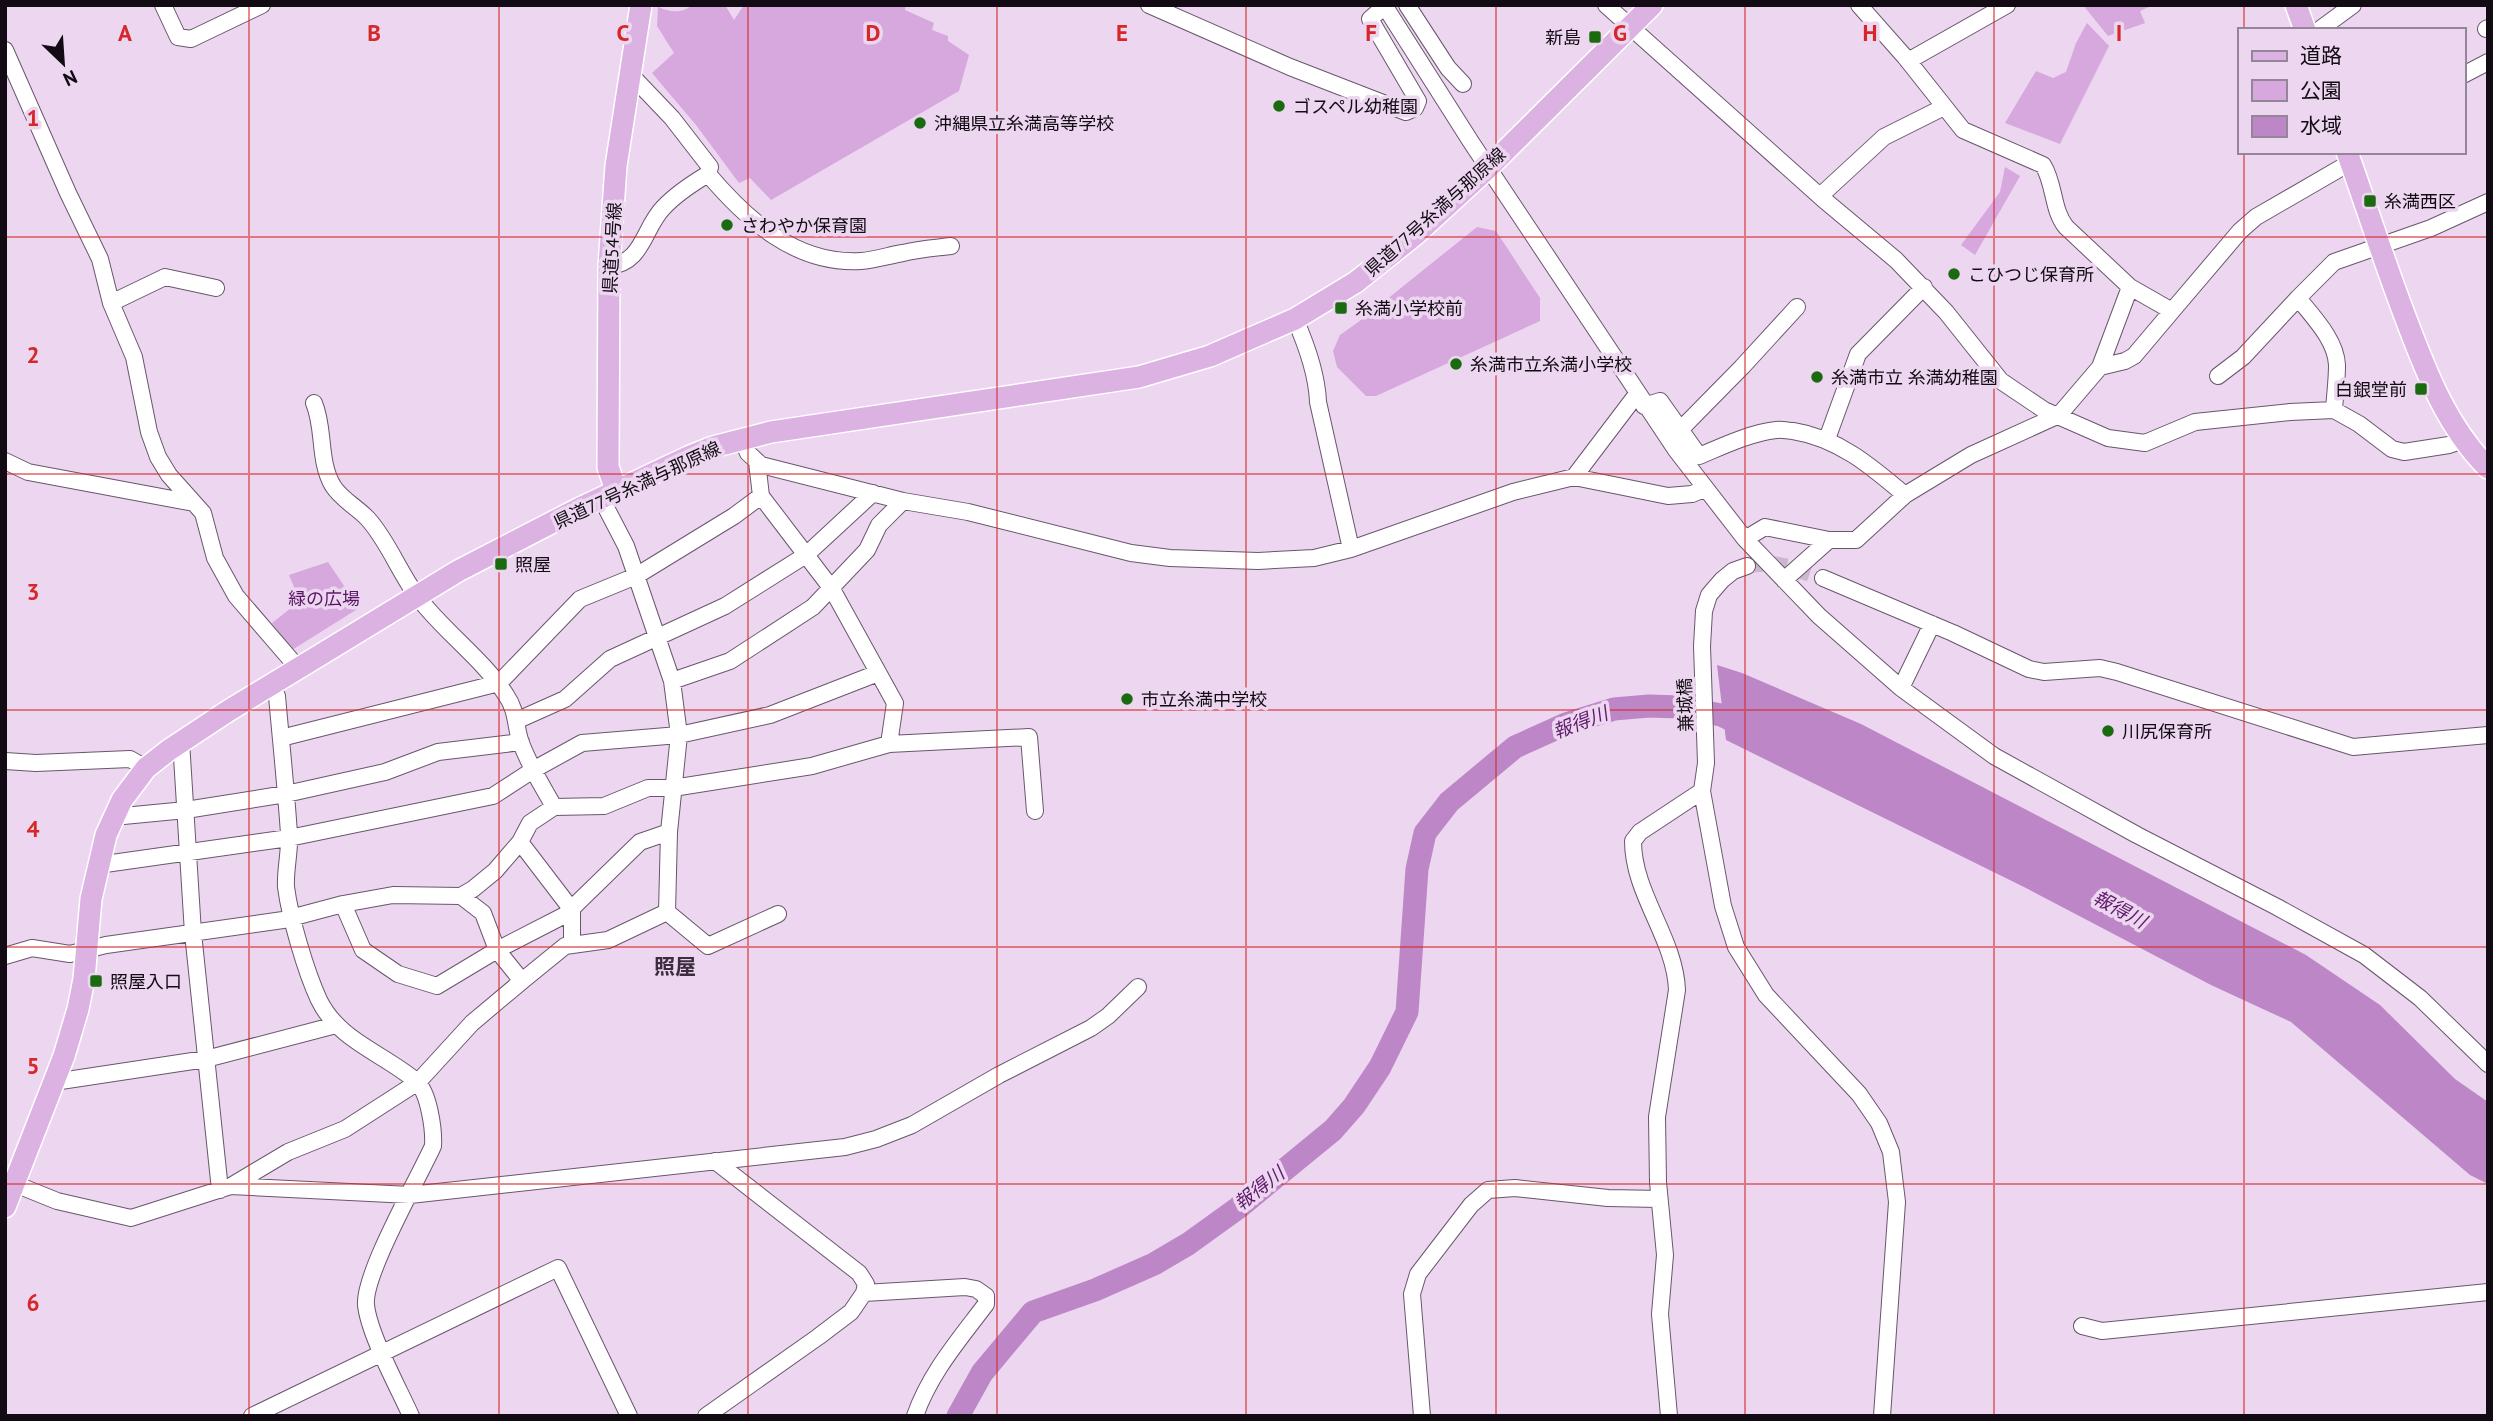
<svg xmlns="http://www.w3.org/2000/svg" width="2493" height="1421" font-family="'PT Sans','Noto Sans JP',sans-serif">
	<rect width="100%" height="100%" fill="#ecd6f0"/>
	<path fill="#d6a8dd" d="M692,5H725L734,20L744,5H906L905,10L934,23L932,30L948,36V41L969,55L959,91L771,200L750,178L739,183L696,125L652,73L674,53L657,26L658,7C670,12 682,14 692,5Z
		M2083,5H2153L2140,11L2145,23L2108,36Z
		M2087,23L2109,46L2060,144L2005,123L2036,71L2053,78L2066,72L2076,43Z
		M2005,167L2020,176L1975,255L1961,245L2000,192Z
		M1477,227L1496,231L1540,298V321L1376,396H1366L1337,367L1333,351L1340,335L1361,320Z
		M328,562L359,608L292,650L272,623L300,601L289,575Z"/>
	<path fill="#bd86c6" d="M1717,665L1742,673L1861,724L2306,955L2380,1005L2455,1079L2488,1102V1184L2470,1175L2291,1022L2211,985L2026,888L1726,740Z"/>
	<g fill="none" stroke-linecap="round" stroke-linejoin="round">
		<path stroke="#bd86c6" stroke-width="23" d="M958,1416L982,1373L1033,1312L1095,1290L1154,1264L1188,1244L1238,1208L1333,1130L1354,1106L1380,1067L1407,1012L1417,869L1425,833L1449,802L1515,747L1566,724L1614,709L1649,706L1680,707L1721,715L1752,730"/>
		<path stroke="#cbb8cf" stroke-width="16" stroke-dasharray="16 8" stroke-linecap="butt" d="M1747,566C1773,559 1798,570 1823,578"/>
		<defs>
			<path id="minor" d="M163,5L178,37L191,39L262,5
				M1149,5L1290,67L1406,112L1415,108L1418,101L1370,19L1385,6
				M1384,5L1471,142L1676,450L1745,539L1819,616L1901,688L1994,756L2137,835L2277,907L2364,955L2420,998L2488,1064
				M1407,5L1448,68L1463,84
				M1606,5L1823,199L1896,260L1946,312L2001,381L2044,410L2108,438L2145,443L2195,422L2290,412L2334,410L2359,424L2392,449L2404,452L2449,445L2464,440
				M1859,5L1905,57L1963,130L2043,165C2055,184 2052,210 2066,227L2130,287L2172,311L2240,231L2256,217L2351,162
				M2486,29L2488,28
				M2319,30L2353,5
				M5,50L68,193L100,259L111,303L134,357L149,432L158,457L169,475L203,513L215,558L236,596L298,668
				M1908,61L2007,5
				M2463,75L2488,62
				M708,174C747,220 796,265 861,261C875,260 890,255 903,253C919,249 935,248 951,246
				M1820,196L1884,137L1944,107
				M609,266C643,263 643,229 663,208C675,195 693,183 708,174L710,167L672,118L630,74
				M111,303L165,277L216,288
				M1295,319C1306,344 1317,373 1318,402L1351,549
				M2100,367L2125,361L2134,356L2172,311
				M2218,376L2243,357L2298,298
				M1644,406L1660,401L1699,456C1723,446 1750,433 1776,430C1782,429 1788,431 1793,431C1838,438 1871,466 1905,495
				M2334,410C2335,395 2337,380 2337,365C2336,340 2313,317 2298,298L2334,262L2431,228L2488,202
				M1680,430L1742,367L1797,307
				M742,439L748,453L761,465L903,501L968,512L1131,553L1170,558L1258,561L1314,558L1351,549L1513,492L1574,477L1668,496L1692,494L1704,489
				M1827,439L1858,354L1924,287
				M5,461L28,472L194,503
				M1574,477L1637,394
				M761,496L832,589L895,703L889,744
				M1745,539L1765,527L1829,540H1856L1905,495L1971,455L2059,415L2100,367L2130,287
				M1747,566L1733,571L1722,580L1709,595L1704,611L1702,646L1706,763L1702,791L1723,906L1736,947L1766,995L1859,1094L1879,1123L1891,1152L1897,1202L1882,1416
				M1823,578L1953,633L2029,669L2044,672L2100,668L2117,672L2353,747L2488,735
				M1784,580L1829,540
				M672,681L730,661L813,607L867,550L879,525L903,501
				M271,684L277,696C281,742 286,788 289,834C290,852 285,870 286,887C290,918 306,972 319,1000C339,1041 383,1053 416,1081C429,1092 434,1130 433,1146C418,1179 363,1275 366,1305C369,1334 398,1387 411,1416
				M1901,688L1932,624
				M518,720L565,699L610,659L725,606L806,555L873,493
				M281,738L499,683L580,599L636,576L734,516L761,496L757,462
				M181,741L193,933L220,1190
				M5,761L36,763L130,759L146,768
				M554,807L604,806L648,788H673L812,766L889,744L1029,737L1035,811
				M113,817L186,810L286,794L385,772L438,752L521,742
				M520,842L572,910V945
				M98,865L289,838L493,796L533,770L582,743L679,735L770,715L878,673
				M343,904L363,950L398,974L437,986L497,950L483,913L461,896
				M667,912L708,946L778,914
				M5,956L32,948L70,954L106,945L283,920L343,904L393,895L461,896L473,889L495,871L520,842L530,823L554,807C542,785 528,764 520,740C515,724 517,711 506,695C484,660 442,630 417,596C399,572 388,541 368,519C357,507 342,500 333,486C318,461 325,429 314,403
				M522,981L565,946L608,940L667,912L669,832
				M54,1082L206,1059L336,1025
				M15,1184L57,1201L131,1218L231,1186L410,1195L845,1147L876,1139L912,1125L999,1075L1091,1028L1108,1016L1138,987
				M231,1186L288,1152L345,1129L418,1082L472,1023L522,981L497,950L565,915L640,842L669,832L679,735L672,681L626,546L601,498
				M864,1293L965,1287L976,1289L986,1296V1304C959,1340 930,1373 915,1416
				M2082,1326L2102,1331L2488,1292
				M252,1416L558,1268L629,1416
				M706,1416L818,1337L851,1312L864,1293L866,1284L859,1273L715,1161
				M1422,1416L1412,1294L1418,1274L1471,1205L1488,1190L1515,1188L1608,1198L1659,1199
				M1669,1416L1660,1314L1665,1255L1658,1182L1657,1117L1677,990C1675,938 1633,894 1633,841L1640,832L1702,791"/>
			<path id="major" d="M2296,5L2305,30
				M2347,152C2367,208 2385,264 2406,319C2426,372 2447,427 2488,468
				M616,490L608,467L609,266L616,166L641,5
				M5,1207L64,1056L78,1009L84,979L91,899L106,835L122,800L146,768L169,750L228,711L458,571L580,508L688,457L713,447L771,432L1139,377L1210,356L1295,319L1356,282L1416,234L1488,168L1652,5"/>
		</defs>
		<use href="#minor" stroke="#69566c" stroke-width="18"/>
		<use href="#major" stroke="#fff" stroke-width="24"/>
		<use href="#minor" stroke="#fff" stroke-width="16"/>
		<use href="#major" stroke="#dcb2e3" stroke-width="21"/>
	</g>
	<path fill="none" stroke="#d62828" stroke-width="2" stroke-opacity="0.55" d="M249,5V1416M499,5V1416M748,5V1416M997,5V1416M1246,5V1416M1496,5V1416M1745,5V1416M1994,5V1416M2244,5V30M2244,152V1416M5,237H2488M5,474H2488M5,710H2488M5,947H2488M5,1184H2488"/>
	<g fill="#1a6b10" stroke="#ecd6f0" stroke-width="2.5">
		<rect x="1588" y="30" width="14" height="14" rx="3.5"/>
		<circle cx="1279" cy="106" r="7"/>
		<circle cx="920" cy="123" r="7"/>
		<rect x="2363" y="194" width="14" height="14" rx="3.5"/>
		<circle cx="727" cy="225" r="7"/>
		<circle cx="1954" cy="274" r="7"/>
		<rect x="1334" y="301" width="14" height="14" rx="3.5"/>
		<circle cx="1456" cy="364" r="7"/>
		<circle cx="1817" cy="377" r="7"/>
		<rect x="2414" y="382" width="14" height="14" rx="3.5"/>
		<rect x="494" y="557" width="14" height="14" rx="3.5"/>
		<circle cx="1127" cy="699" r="7"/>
		<circle cx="2108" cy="731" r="7"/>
		<rect x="89" y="974" width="14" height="14" rx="3.5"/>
	</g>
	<g text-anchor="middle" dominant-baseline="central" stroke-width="7" stroke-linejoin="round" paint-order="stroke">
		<g font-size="18" fill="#120b13" stroke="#ecd6f0" text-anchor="start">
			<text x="1581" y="37" text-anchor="end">新島</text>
			<text x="1293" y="106">ゴスペル幼稚園</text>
			<text x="934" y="123">沖縄県立糸満高等学校</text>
			<text x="2384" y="201">糸満西区</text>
			<text x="741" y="225">さわやか保育園</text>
			<text x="1968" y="274">こひつじ保育所</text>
			<text x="1355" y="308">糸満小学校前</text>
			<text x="1470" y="364">糸満市立糸満小学校</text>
			<text x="1831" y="377">糸満市立 糸満幼稚園</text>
			<text x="2407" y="389" text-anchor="end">白銀堂前</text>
			<text x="515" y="564">照屋</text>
			<text x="1141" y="699">市立糸満中学校</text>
			<text x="2122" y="731">川尻保育所</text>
			<text x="110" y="981">照屋入口</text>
		</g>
		<g font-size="18" fill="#120b13" stroke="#ecd6f0">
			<text transform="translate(1435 212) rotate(-42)">県道77号糸満与那原線</text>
			<text transform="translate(612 248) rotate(-87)">県道54号線</text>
			<text transform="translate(637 485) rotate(-25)">県道77号糸満与那原線</text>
			<text transform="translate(1685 705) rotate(-92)">兼城橋</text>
		</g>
		<g font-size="18" fill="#5a1664" stroke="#ecd6f0">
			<text x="324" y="598">緑の広場</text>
		</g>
		<g font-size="19" font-style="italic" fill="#5e1b69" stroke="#ecd6f0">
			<text transform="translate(1580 722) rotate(-21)">報得川</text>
			<text transform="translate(2120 909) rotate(28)">報得川</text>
			<text transform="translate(1259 1188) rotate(-38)">報得川</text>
		</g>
		<g font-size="21" font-weight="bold" fill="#3d2c40" stroke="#ecd6f0">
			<text x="675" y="966">照屋</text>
		</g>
	</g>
	<g font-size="23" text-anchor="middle" font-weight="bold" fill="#d62828" stroke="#ecd6f0" stroke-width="7" stroke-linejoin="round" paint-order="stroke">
		<text x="125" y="41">A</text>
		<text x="374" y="41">B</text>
		<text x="623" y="41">C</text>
		<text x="873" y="41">D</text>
		<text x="1122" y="41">E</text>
		<text x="1371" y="41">F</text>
		<text x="1620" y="41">G</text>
		<text x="1870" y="41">H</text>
		<text x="2119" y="41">I</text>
		<text x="33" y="126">1</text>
		<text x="33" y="363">2</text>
		<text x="33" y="600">3</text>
		<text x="33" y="837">4</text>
		<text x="33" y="1074">5</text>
		<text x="33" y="1311">6</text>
	</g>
	<rect width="2493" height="1421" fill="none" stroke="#120b13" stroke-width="14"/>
	<rect x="2238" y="28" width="228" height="126" fill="#ecd6f0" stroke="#958598" stroke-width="2"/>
	<rect x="2252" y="51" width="35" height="10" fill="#dcb2e3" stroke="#958598" stroke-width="2"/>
	<text x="2300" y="63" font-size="21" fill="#120b13">道路</text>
	<rect x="2252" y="80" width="35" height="21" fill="#d6a8dd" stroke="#958598" stroke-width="2"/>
	<text x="2300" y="98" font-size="21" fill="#120b13">公園</text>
	<rect x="2252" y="116" width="35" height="21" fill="#bd86c6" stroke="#958598" stroke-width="2"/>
	<text x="2300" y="133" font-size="21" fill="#120b13">水域</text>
	<g transform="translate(63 63) rotate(155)" stroke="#ecd6f0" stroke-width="5" paint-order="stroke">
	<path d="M0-5L12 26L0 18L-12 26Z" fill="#120b13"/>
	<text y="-10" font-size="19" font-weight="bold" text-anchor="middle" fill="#120b13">N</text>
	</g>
</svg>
